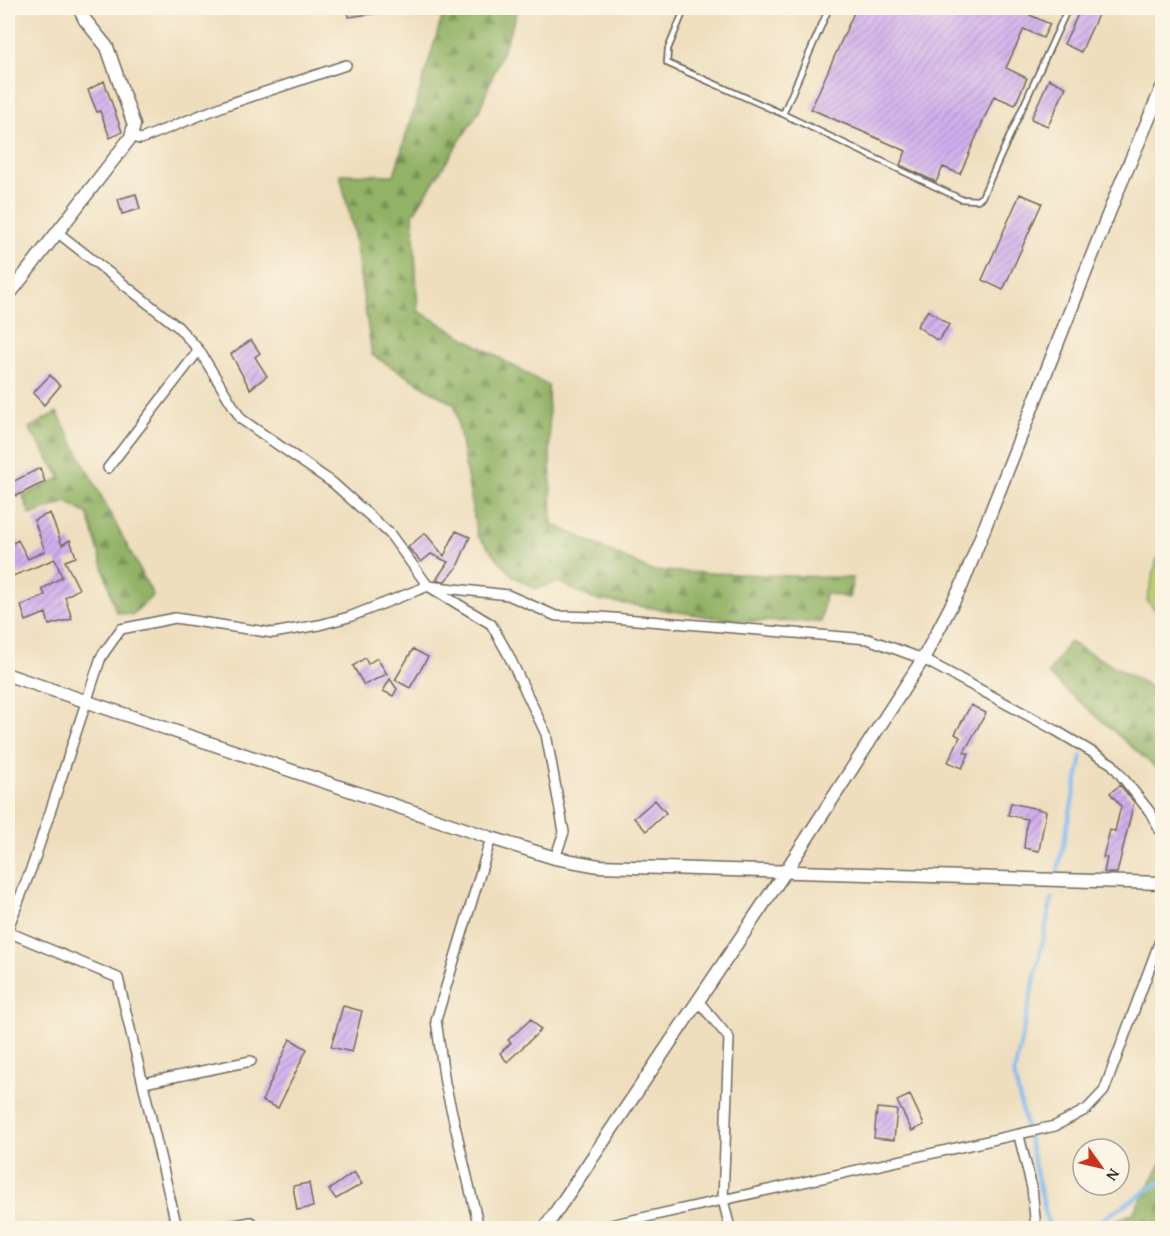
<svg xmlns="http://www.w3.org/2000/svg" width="1170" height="1236" font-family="'Gentium Book Plus',serif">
	<defs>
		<pattern id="forest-firs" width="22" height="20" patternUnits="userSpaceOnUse" patternTransform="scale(1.5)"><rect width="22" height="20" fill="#92b266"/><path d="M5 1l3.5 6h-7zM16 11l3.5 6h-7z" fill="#779154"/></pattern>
		<pattern id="building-hatch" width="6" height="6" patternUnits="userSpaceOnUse" patternTransform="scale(1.5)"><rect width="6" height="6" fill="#d1b0ee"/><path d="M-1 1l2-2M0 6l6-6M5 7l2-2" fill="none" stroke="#aa8fc1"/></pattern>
	</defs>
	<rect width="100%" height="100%" fill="#fcf5e5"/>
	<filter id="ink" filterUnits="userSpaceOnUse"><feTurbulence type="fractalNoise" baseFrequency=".0167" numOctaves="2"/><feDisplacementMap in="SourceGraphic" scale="12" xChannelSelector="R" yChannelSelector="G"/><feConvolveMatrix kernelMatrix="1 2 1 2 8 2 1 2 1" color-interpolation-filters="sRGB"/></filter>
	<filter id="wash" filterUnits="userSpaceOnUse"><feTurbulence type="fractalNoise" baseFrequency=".008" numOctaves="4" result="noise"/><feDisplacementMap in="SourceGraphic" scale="24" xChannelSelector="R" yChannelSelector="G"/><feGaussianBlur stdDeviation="1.35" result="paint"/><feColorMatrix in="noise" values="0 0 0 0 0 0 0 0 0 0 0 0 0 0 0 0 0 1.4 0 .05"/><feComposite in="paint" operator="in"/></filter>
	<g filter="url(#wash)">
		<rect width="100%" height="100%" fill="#eedebd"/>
		<path fill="url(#forest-firs)" stroke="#5e6e48" stroke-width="1.5" d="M445,8H519L479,111L413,214L418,311L548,386L552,524L652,571L853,578L849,598L825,593L821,622L738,621L593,599L558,582L536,589L513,576L477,535L455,405L372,355L354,234L340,174L394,175Z
			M57,412L153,595L132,615L116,612L88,514L66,502L30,515L23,496L61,478L29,428Z
			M1069,642L1162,693V773L1048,674Z
			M1162,1162V1228H1099L1133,1213Z"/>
		<path fill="#b8d075" stroke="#727e50" stroke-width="1.5" d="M1162,552V617L1147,600L1157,560Z"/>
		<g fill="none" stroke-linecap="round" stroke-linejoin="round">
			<path stroke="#7fbbf1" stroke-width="4" d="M1058,869L1082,756
				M1049,1228L1014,1074L1052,898
				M1089,1228L1162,1181"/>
		</g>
		<g id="blocks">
			<path fill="url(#building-hatch)" d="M347,8H377V13L349,17Z
				M856,8H1033L1030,15L1050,24L1043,38L1024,29L1006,68L1027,78L1015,105L994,96L960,174L943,167L936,182L900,165L906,151L811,109Z
				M1081,8H1101L1081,52L1064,44Z
				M1049,79L1066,87L1048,126L1031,119Z
				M104,81L122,132L110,138L100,111L97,112L88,90Z
				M136,194L140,209L122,214L118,199Z
				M1020,194L1042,203L1003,290L982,280Z
				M928,310L949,325L938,341L917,326Z
				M251,340L260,353L255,357L267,376L250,389L231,354Z
				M50,375L60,386L44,405L33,393Z
				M40,468L45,482L16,496L10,483Z
				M50,513L62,545L70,540L76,557L65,561L79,589L65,597L72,619L49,625L46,613L26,621L21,606L45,595L42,589L62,577L55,559L8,578V565L12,563L8,546L18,540L28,559L45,551L34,520Z
				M456,531L470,537L457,567L445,581L436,580L448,562L431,554L421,562L408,547L425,533L444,556Z
				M413,649L428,657L410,688L395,680Z
				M365,658L368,664L377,658L387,674L364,685L353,666Z
				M390,679L397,689L393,696L383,691Z
				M971,705L986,713L964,752L969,754L962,768L948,762L960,737L955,734Z
				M1120,785L1134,802L1117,873H1108L1104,872L1107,858L1103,857L1110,830L1115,831L1121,806L1110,793Z
				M655,800L666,813L646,831L634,818Z
				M1011,803L1046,811L1039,851L1024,848L1027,819L1008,815Z
				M343,1006L362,1011L352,1052L331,1047Z
				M531,1019L541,1030L507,1062L500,1053L511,1043L508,1040Z
				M290,1039L307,1049L278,1108L262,1101Z
				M910,1095L924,1125L912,1131L897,1101Z
				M877,1108L897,1110L894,1140L874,1138Z
				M354,1172L362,1184L336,1199L329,1190Z
				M309,1183L313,1207L297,1210L293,1186Z"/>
		</g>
	</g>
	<g filter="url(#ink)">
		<use href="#blocks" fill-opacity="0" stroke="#6f6a5e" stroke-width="1.5"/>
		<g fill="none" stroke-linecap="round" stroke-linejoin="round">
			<defs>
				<path id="service" d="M685,8L668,49L667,63L783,114
					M829,8L783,114L961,199L977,200L982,197L1068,8"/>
				<path id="minor" d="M131,137L141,139L226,105L346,65
					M57,232L178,327L199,350L241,419L333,483L390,534L428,586L491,624L508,654L546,734L564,832L555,858
					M108,468L199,350
					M8,928L33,864L101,657L121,629L175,618L273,633L319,625L349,617L428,586L508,595L556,616L600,617L868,639L923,659L1055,730L1112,764L1150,812L1162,834
					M8,932L118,978L177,1228
					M699,1002L729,1038L723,1200L730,1228
					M144,1083L251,1061
					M1019,1136L1032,1188L1036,1228
					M219,1228L251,1222
					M479,1228L445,1083L436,1020L491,838
					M597,1228L1055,1126L1087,1109L1104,1091L1162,935"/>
				<path id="tertiary" d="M8,296L131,137L134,125L107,47L85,20L79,8
					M8,675L491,838L555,858L599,866L1162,883
					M545,1228L785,872L923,659L962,585L1118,190L1162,88"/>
			</defs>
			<use href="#service" stroke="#6f6a5e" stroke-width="8"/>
			<use href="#minor" stroke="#6f6a5e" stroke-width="12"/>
			<use href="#tertiary" stroke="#6f6a5e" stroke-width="15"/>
			<use href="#service" stroke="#fff" stroke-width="4.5"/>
			<use href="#minor" stroke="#fff" stroke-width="9"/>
			<use href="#tertiary" stroke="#fff" stroke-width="12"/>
		</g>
	</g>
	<rect width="1170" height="1236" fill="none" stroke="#fcf5e5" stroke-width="30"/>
	<g transform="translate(1101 1167) rotate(124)"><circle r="28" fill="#fcf5e5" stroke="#a8a49b" stroke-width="1.5"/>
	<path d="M0-4.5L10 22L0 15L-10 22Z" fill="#c8321e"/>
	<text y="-9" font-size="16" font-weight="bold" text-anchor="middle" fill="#2b2b2b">N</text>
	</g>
</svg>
